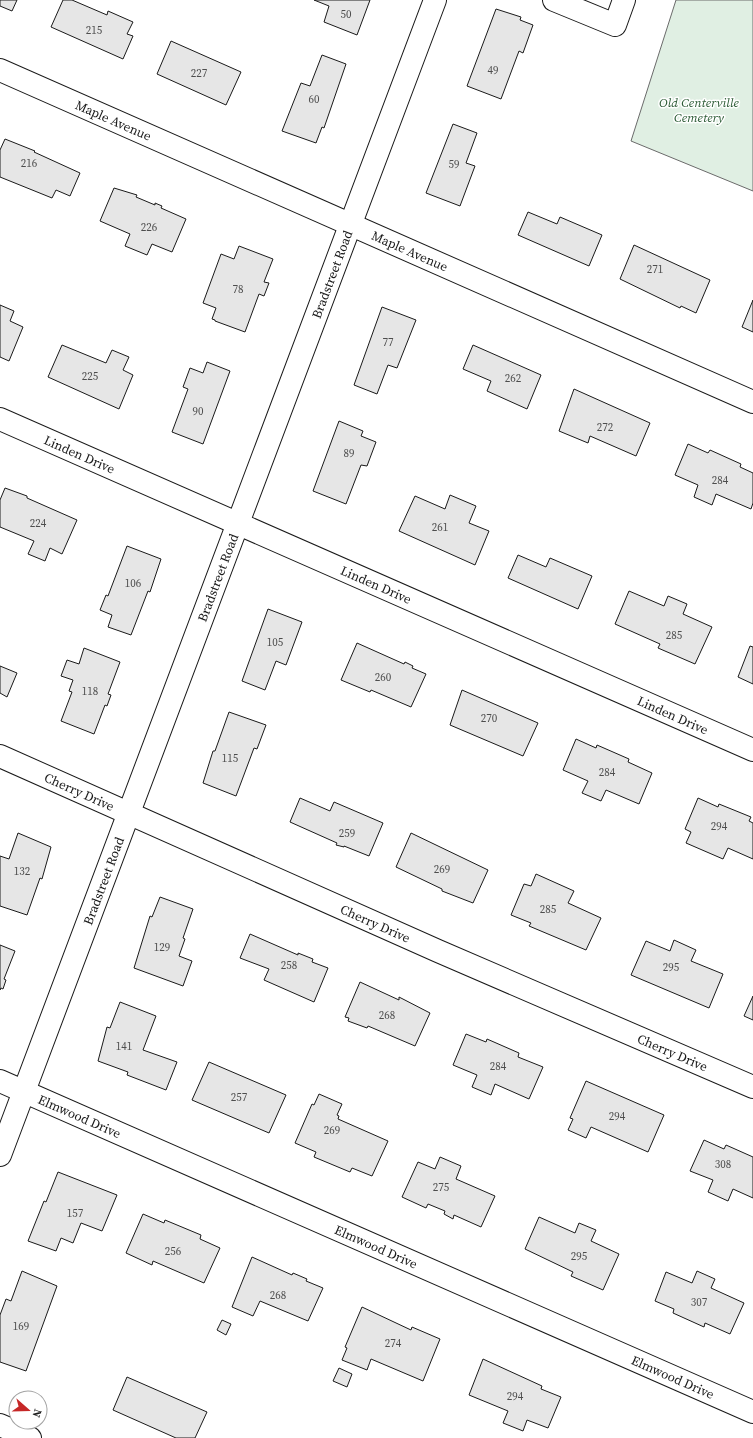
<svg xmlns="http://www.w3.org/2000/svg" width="753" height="1438" font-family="'Source Serif 4',serif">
	<rect width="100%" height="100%" fill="#fff"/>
	<path fill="#e0efe3" stroke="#6a6a6a" d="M676,0H753V191L631,141Z"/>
	<path fill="#e6e6e6" stroke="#1a1a1a" d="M0,0H17L12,11L0,6Z
		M63,0H72L107,15L108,11L133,22L127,34L133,36L123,59L51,27Z
		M314,0H370L357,35L324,22L329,6Z
		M496,9L521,17L520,20L533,25L523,53L519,51L501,99L467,86Z
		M171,41L241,72L226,105L157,74Z
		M322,55L346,64L324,128L322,127L316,143L282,131L301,83L310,86Z
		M453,124L477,133L466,163L475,166L460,206L426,193Z
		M5,139L35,151L34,152L80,173L70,196L56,190L52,198L0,177V150Z
		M114,188L137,195L136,197L155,205V203L162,206L161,208L186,219L172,252L152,244L147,255L125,246L130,234L100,221Z
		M528,212L557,224L560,217L602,235L589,266L518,235Z
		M634,245L710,280L696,313L681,306L680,308L620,279Z
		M239,246L273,259L264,282L269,283L264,296L259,294L245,332L215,321V320L212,319L216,308L203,303L221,254L234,259Z
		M753,300V332L742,327Z
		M0,305L14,311L10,321L23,327L9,361L0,357Z
		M382,307L416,320L397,368L388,365L377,394L354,385Z
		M62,345L106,363L112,350L129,357L123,370L133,375L119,409L48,377Z
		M473,345L541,375L527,409L487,391L491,381L463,369Z
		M207,362L230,371L203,444L172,432L188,389L183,387L190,368L203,373Z
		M574,389L650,423L636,456L590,436L588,443L559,431Z
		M339,421L363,431L361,436L376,442L367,466L361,465L346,504L313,491Z
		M688,444L708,453L710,450L741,464L740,467L753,473V503L751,509L716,494L712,505L694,497L698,485L675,475Z
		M5,488L27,496V498L77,520L62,554L50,548L45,561L28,554L34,541L0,527V500Z
		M450,495L476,506L469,523L489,531L475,565L399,531L415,496L445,509Z
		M127,546L161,559L150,592L148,591L131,635L108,627L112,615L100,610L106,595L108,596Z
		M518,555L546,567L550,558L592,576L578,609L508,578Z
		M629,591L664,606L668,596L687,604L683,614L712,627L695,664L658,648L660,644L615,624Z
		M268,609L302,622L286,665L276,661L265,690L242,681Z
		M357,643L404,664L405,662L413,666L412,668L426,674L411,707L371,690L370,692L341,680Z
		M750,646L753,647V684L738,677Z
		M84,648L120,662L108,694L111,695L107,706L105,705L94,734L61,721L72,692L69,691L73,680L61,676L67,660L79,664Z
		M0,666L17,673L7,697L0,693Z
		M462,690L538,723L523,756L450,725Z
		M229,712L266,725L257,749L254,748L236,796L203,783L213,751H215Z
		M576,739L596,748L597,745L629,759L628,762L652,773L639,804L606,790L601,801L582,793L588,781L563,770Z
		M300,798L330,811L334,802L383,823L369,856L344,846V847L336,845L337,843L290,822Z
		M698,798L718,807L719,804L751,817L749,821L753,823V859L728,848L723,859L686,843L691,832L685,829Z
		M18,833L51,847L42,879L40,878L27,915L0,906V856L9,859Z
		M411,833L488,870L473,903L442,891V889L396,867Z
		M536,874L574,891L568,903L601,918L586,950L529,926L531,923L511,915L524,884L531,886Z
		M160,897L193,909L183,938L185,939L179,956L192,961L183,986L134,968L150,916L152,917Z
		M250,934L298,955V953L313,959L312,962L328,968L314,1002L264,980L269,969L240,958Z
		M674,940L696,950L691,961L723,974L709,1008L631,975L646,941L670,951Z
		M0,945L15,951L4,979L6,980L3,989L1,988L0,990Z
		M360,982L399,1000V997L430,1013L415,1046L368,1026L367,1028L348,1021L349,1018L345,1017Z
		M753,996V1020L744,1016Z
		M120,1002L156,1016L143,1050L177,1062L166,1090L127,1075L128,1072L98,1061L107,1027L110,1028Z
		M466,1034L486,1042L487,1039L519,1053L518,1057L543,1067L529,1099L495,1084L491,1095L472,1087L477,1075L453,1065Z
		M209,1062L286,1095L269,1133L192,1100Z
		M586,1081L664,1115L648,1152L591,1127L586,1138L568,1130L573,1119L570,1118Z
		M319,1094L342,1104L337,1115L339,1116L338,1119L388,1141L372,1176L352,1168L350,1172L314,1157L316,1152L295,1143L312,1104L314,1105Z
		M704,1140L724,1149L726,1145L753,1157V1198L733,1189L728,1201L708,1192L713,1180L690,1171Z
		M440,1157L461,1166L456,1179L495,1196L481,1227L454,1215L453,1219L444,1214L445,1211L428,1204L426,1208L402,1197L418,1162L435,1169Z
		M58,1172L117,1195L102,1231L81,1223L73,1243L61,1238L56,1251L28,1241L44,1201L46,1202Z
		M143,1214L164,1223L165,1220L201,1235L200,1239L220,1248L204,1283L153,1261L152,1265L126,1253Z
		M539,1217L575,1233L579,1223L596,1230L591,1241L619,1254L603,1290L571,1276L573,1272L525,1249Z
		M252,1257L292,1275L293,1273L307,1279L306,1281L323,1288L308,1321L260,1301L253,1316L232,1307Z
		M22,1271L57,1286L26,1371L0,1362V1315L6,1299L11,1301Z
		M697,1271L715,1279L711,1288L744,1303L730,1334L705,1323L704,1327L673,1313L674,1309L655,1301L666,1272L692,1283Z
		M362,1307L411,1330L412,1327L440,1339L423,1381L371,1359L367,1370L342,1360L347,1348L345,1347Z
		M222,1320L231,1324L226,1335L217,1330Z
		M483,1359L542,1386L541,1389L561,1397L548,1428L527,1420L523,1431L503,1423L508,1411L469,1395Z
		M339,1368L352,1374L347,1387L333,1381Z
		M127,1377L207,1412L195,1438H176L113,1410Z"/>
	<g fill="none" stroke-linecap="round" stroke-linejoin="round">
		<defs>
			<g id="minor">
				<path d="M554,0L615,25L624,0"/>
				<path id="s1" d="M0,70L753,402"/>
				<path id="s2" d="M0,419L753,750"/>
				<path id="s3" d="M0,756L438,951L753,1087"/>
				<path id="s4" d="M0,1081L753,1412"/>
				<path id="s5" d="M0,1155L435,0"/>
				<path d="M0,1425L30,1438"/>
			</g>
		</defs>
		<use href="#minor" stroke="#1a1a1a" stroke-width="24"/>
		<use href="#minor" stroke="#fff" stroke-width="22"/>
	</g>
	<g text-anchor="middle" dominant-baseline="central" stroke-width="3" stroke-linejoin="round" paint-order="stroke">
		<g font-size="11" fill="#4d4d4d">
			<text x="346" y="14">50</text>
			<text x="94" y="30">215</text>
			<text x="493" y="70">49</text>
			<text x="199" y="73">227</text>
			<text x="314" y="99">60</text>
			<text x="29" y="163">216</text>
			<text x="454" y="164">59</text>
			<text x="149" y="227">226</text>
			<text x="655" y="269">271</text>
			<text x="238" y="289">78</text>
			<text x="388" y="342">77</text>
			<text x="90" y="376">225</text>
			<text x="513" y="378">262</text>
			<text x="198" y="411">90</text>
			<text x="605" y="427">272</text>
			<text x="349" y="453">89</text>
			<text x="720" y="480">284</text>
			<text x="38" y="523">224</text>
			<text x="440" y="527">261</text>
			<text x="133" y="583">106</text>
			<text x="674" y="635">285</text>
			<text x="275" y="642">105</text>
			<text x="383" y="677">260</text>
			<text x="90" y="691">118</text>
			<text x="489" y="718">270</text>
			<text x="230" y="758">115</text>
			<text x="607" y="772">284</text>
			<text x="719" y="826">294</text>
			<text x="347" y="833">259</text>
			<text x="442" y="869">269</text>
			<text x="22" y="871">132</text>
			<text x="548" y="909">285</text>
			<text x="162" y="947">129</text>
			<text x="289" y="965">258</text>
			<text x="671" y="967">295</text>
			<text x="387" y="1015">268</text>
			<text x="124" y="1046">141</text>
			<text x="498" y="1066">284</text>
			<text x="239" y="1097">257</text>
			<text x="617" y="1116">294</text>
			<text x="332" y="1130">269</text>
			<text x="723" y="1164">308</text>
			<text x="441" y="1187">275</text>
			<text x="75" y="1213">157</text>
			<text x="173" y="1251">256</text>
			<text x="579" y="1256">295</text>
			<text x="278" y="1295">268</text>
			<text x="699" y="1302">307</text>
			<text x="21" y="1326">169</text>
			<text x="393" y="1343">274</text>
			<text x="515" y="1396">294</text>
		</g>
		<g font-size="13" font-style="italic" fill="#2b5a34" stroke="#fff">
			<text x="699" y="102">Old Centerville<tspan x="699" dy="15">Cemetery</tspan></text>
		</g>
		<g font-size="13" fill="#1a1a1a" stroke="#fff">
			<text stroke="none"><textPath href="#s1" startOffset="124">Maple Avenue</textPath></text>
			<text stroke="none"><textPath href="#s1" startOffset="448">Maple Avenue</textPath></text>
			<text stroke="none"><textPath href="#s5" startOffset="941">Bradstreet Road</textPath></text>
			<text stroke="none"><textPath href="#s2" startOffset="87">Linden Drive</textPath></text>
			<text stroke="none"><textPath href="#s5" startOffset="617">Bradstreet Road</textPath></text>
			<text stroke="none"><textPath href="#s2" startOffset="411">Linden Drive</textPath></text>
			<text stroke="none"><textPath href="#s2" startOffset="735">Linden Drive</textPath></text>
			<text stroke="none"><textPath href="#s3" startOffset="87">Cherry Drive</textPath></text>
			<text stroke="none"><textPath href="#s5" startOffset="293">Bradstreet Road</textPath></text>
			<text stroke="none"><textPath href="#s3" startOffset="411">Cherry Drive</textPath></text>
			<text stroke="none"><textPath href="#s3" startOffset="735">Cherry Drive</textPath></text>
			<text stroke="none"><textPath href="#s4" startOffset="87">Elmwood Drive</textPath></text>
			<text stroke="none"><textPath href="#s4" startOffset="411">Elmwood Drive</textPath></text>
			<text stroke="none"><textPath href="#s4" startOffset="735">Elmwood Drive</textPath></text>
		</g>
	</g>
	<g transform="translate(28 1410) rotate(110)"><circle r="19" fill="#ffffff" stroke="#a3a3a3"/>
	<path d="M0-3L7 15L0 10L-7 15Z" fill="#c62828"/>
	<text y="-6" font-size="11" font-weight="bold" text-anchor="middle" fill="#1a1a1a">N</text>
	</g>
</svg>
